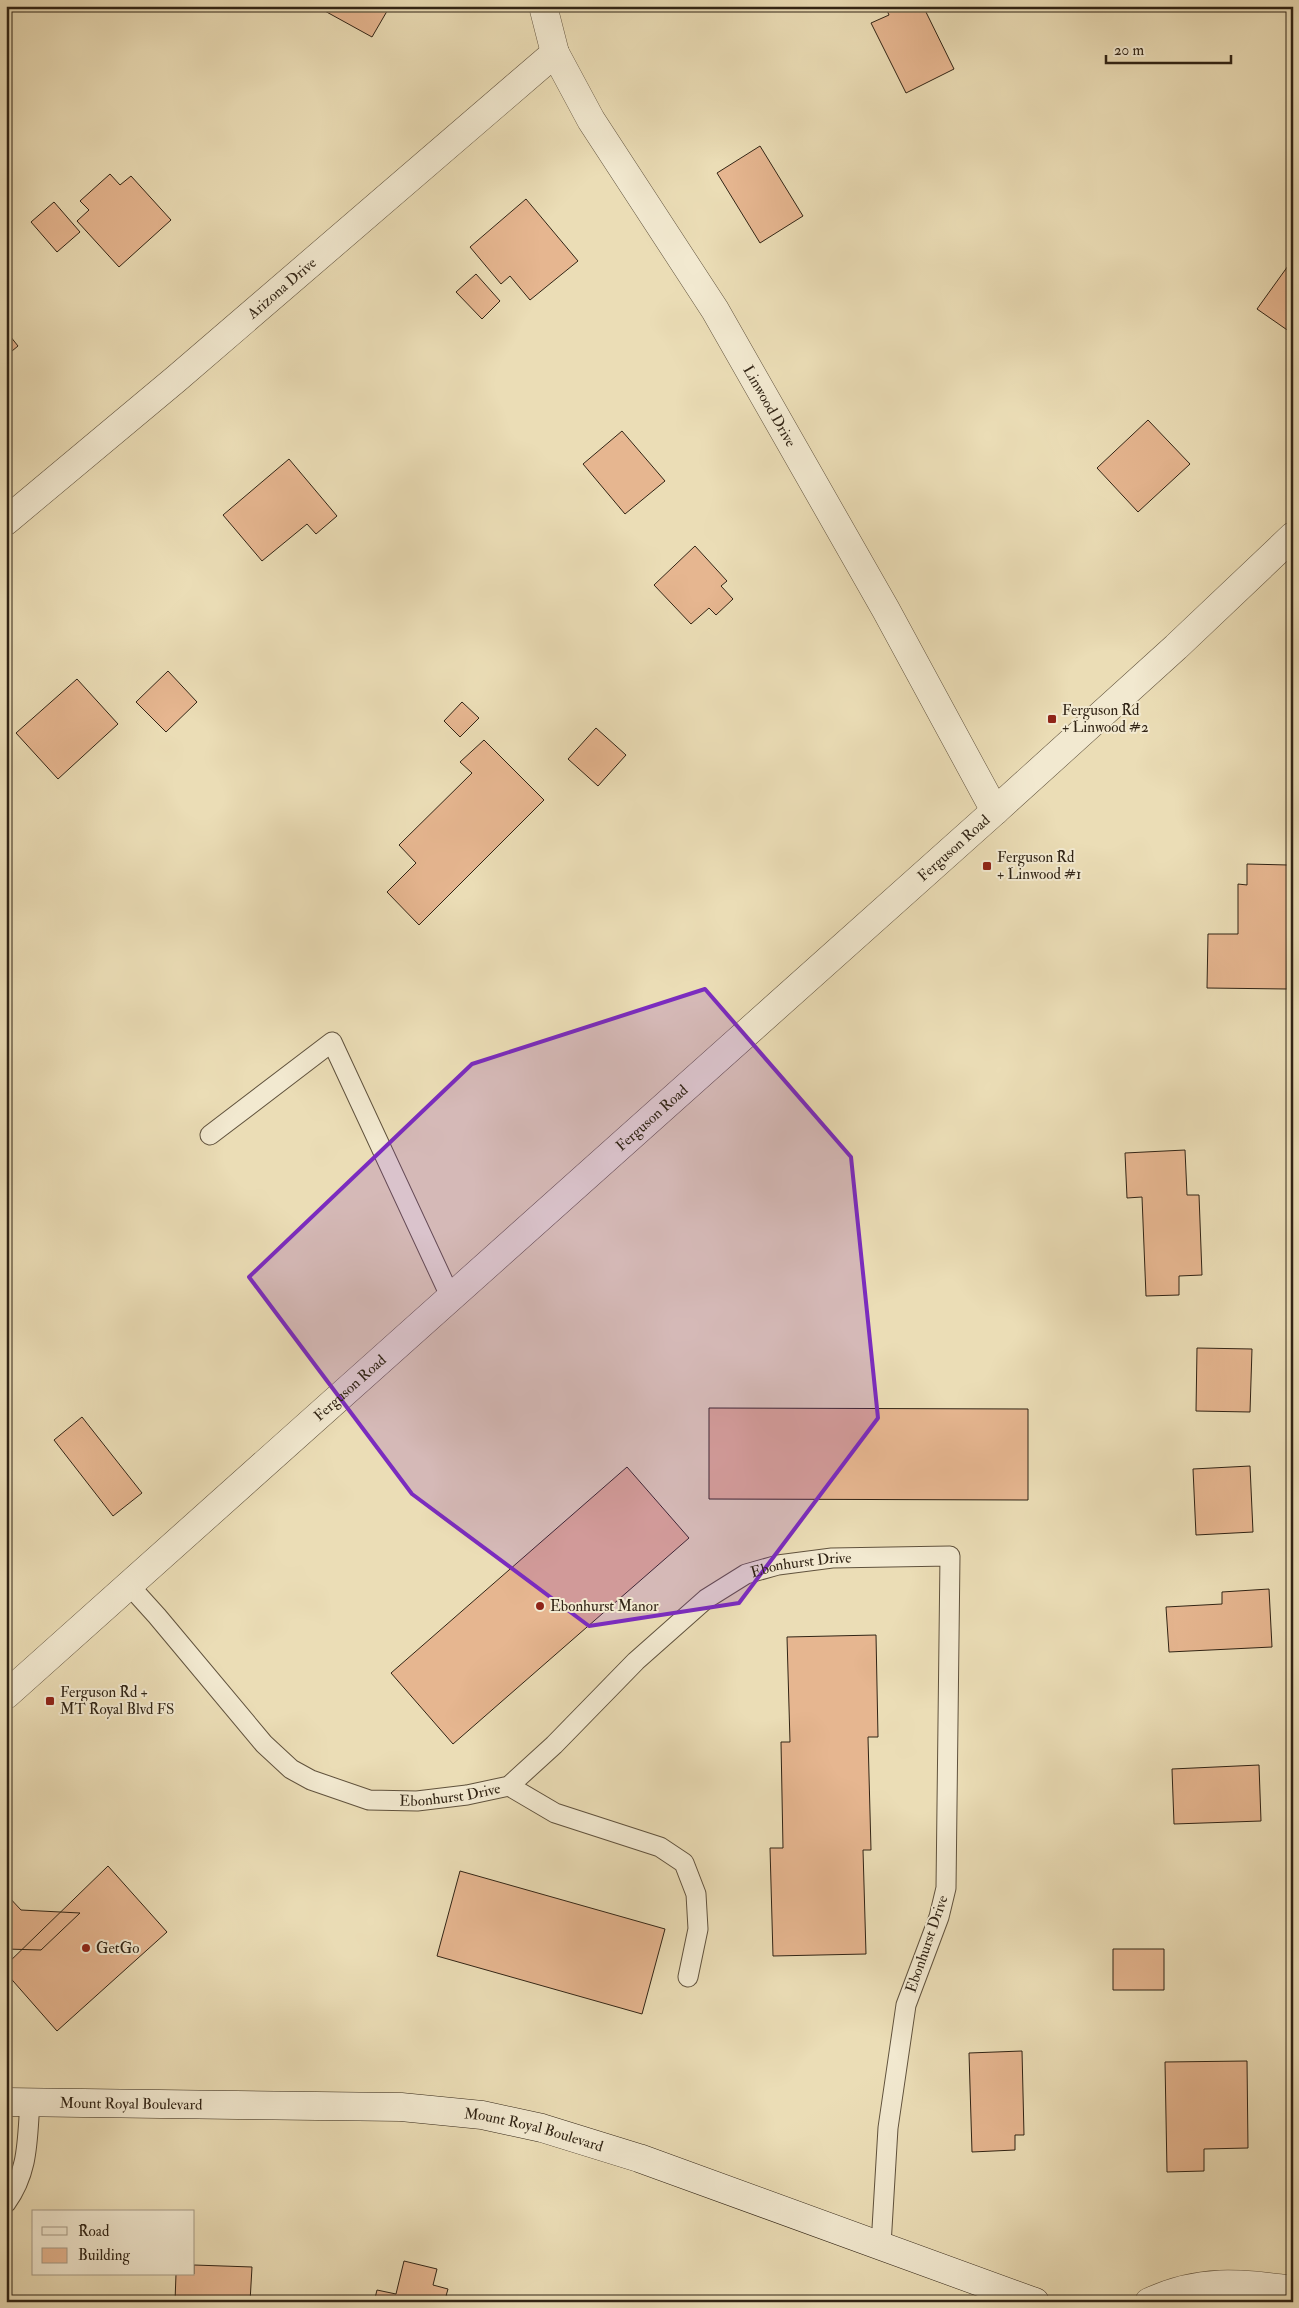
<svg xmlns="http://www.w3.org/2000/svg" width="1299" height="2308" font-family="'IM FELL Double Pica',serif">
	<rect width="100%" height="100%" fill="#ebddb6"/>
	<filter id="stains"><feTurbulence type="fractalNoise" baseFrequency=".004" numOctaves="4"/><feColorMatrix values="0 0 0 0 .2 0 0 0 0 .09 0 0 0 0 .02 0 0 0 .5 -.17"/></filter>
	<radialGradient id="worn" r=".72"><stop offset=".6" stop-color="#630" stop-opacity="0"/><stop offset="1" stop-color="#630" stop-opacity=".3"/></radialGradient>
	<path fill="#e6b690" stroke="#312415" d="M325,6H390L372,37L323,10Z
		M885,6H923L954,69L906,93L871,23L889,15Z
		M760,146L803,216L760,243L717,173Z
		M110,174L120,185L131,176L171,220L119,267L77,221L89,210L80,201Z
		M526,199L578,261L530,300L510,276L501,284L470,247Z
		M54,202L80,232L57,252L31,222Z
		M1293,259V334L1257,309Z
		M476,274L500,301L482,319L456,292Z
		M6,331L18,346L6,356Z
		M1148,420L1190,464L1138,512L1097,468Z
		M622,431L665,481L625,514L583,464Z
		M289,459L337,516L316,534L307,524L262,561L223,515Z
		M695,546L727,581L721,586L733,599L716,615L709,608L691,624L654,585Z
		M168,671L197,702L166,732L136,702Z
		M77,679L118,724L58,779L16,733Z
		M462,702L479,718L460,737L444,721Z
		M596,728L626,755L598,786L568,759Z
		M484,740L544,800L419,925L387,892L416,863L399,845L472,773L460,762Z
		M1247,864L1288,865L1287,989L1207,988L1208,934H1238V884L1247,885Z
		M1185,1150L1187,1195H1199L1202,1275L1179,1276V1295L1146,1296L1142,1197L1127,1198L1125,1153Z
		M1197,1348L1252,1349L1250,1412L1196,1411Z
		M709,1408L1028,1409V1500L709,1499Z
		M82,1417L142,1493L113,1516L54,1440Z
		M1250,1466L1253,1532L1196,1535L1193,1469Z
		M627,1467L689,1538L453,1744L391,1673Z
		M1269,1589L1272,1647L1169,1652L1166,1607L1222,1604V1592Z
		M876,1635L878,1737H868L871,1850H863L866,1954L773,1956L770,1848H783L781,1742H790L787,1637Z
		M1259,1765L1261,1821L1174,1824L1172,1769Z
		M108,1866L167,1932L57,2031L6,1973V1965Z
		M460,1871L665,1929L642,2014L437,1956Z
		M6,1894L21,1910L80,1913L41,1950L6,1949Z
		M1113,1949H1164V1990H1113Z
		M1022,2051L1024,2135H1015V2150L972,2152L969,2053Z
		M1247,2061L1248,2148L1204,2149V2171L1167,2172L1165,2062Z
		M404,2261L437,2269L433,2285L448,2289L446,2296L468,2302H374L377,2290L396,2294Z
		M194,2265L252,2267L250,2302H175L176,2274H194Z"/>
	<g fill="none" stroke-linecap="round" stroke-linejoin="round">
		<defs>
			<g id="service">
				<path d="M210,1135L332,1042L451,1298"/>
				<path id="s1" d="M129,1585L157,1616L264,1744L291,1769L311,1780L369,1800L417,1801L467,1795L509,1786L554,1745L636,1661L706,1599L746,1574L778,1565L832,1558L950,1556L946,1888L939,1917L906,2005L888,2128L881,2245"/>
				<path d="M509,1786L555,1813L660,1847L684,1863L696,1894L698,1929L688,1977"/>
				<path d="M6,2203C29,2171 27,2140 30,2102"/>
			</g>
			<g id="minor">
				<path id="s2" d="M543,6L555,53L591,120L715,310L886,610L995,811"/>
				<path id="s3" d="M6,521L176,379L555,53"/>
				<path d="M1149,2302C1200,2278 1239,2283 1293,2290"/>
			</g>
			<g id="tertiary">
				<path id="s4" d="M6,1695L995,811L1176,647L1293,536"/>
			</g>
			<g id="secondary">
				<path id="s5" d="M6,2102L401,2107L482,2115L542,2128L639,2158L1035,2302"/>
			</g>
		</defs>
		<use href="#service" stroke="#60523d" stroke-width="21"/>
		<use href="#minor" stroke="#60523d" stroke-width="29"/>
		<use href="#tertiary" stroke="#60523d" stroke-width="29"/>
		<use href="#secondary" stroke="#312415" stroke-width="29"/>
		<use href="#service" stroke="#f2e9d0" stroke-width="19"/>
		<use href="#minor" stroke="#f2e9d0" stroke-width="28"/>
		<use href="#tertiary" stroke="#f2e9d0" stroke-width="28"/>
		<use href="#secondary" stroke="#f2e9d0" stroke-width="28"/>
	</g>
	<path fill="#7b2cbf" fill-opacity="0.2" stroke="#7b2cbf" stroke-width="4" stroke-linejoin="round" d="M705,989L851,1157L878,1418L739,1603L589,1626L412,1494L249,1277L472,1064Z"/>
	<g fill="#8f2418" stroke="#f2e9d0" stroke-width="2">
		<rect x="1047" y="714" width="10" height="10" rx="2.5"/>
		<rect x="982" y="861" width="10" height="10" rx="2.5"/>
		<circle cx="540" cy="1606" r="5"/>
		<rect x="45" y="1696" width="10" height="10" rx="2.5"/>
		<circle cx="86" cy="1948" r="5"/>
	</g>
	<g text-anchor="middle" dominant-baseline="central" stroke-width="4" stroke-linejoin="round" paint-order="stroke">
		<g font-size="15" fill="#312415" stroke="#f2e9d0">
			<text stroke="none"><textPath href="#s3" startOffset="361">Arizona Drive</textPath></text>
			<text stroke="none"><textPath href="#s2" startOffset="462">Linwood Drive</textPath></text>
			<text stroke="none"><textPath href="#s4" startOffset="1271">Ferguson Road</textPath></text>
			<text stroke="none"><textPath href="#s4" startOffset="866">Ferguson Road</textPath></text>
			<text stroke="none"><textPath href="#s4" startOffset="461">Ferguson Road</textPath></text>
			<text stroke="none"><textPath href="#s1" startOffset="846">Ebonhurst Drive</textPath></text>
			<text stroke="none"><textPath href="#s1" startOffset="411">Ebonhurst Drive</textPath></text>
			<text transform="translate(927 1944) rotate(-71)">Ebonhurst Drive</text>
			<text stroke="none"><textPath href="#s5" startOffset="125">Mount Royal Boulevard</textPath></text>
			<text stroke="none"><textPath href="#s5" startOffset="530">Mount Royal Boulevard</textPath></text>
		</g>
		<g font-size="15" fill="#312415" stroke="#f2e9d0" text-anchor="start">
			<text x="1062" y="710">Ferguson Rd<tspan x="1062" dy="17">+ Linwood #2</tspan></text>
			<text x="997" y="857">Ferguson Rd<tspan x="997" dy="17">+ Linwood #1</tspan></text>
			<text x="550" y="1606">Ebonhurst Manor</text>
			<text x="60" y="1692">Ferguson Rd +<tspan x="60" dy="17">MT Royal Blvd FS</tspan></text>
			<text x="96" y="1948">GetGo</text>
		</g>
	</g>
	<rect width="1299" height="2308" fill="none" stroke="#ebddb6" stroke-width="25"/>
	<rect x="8" y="8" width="1284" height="2293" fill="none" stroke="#312415" stroke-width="2.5"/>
	<rect x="12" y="12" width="1274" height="2283" fill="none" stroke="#312415"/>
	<rect x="32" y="2210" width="162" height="65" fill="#f2e9d0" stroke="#a59a85"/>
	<rect x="42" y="2227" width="25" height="8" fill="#f2e9d0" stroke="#a59a85"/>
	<text x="78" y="2236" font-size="15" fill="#312415">Road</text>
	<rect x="42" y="2248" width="25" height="15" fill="#e6b690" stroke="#a59a85"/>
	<text x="78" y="2260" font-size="15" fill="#312415">Building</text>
	<path d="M1106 55v8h125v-8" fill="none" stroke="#312415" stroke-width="2.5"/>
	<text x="1114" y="55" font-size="15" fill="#312415" stroke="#f2e9d0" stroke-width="4" paint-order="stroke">20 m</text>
	<rect width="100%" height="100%" filter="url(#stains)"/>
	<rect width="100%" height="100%" fill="url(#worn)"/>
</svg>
